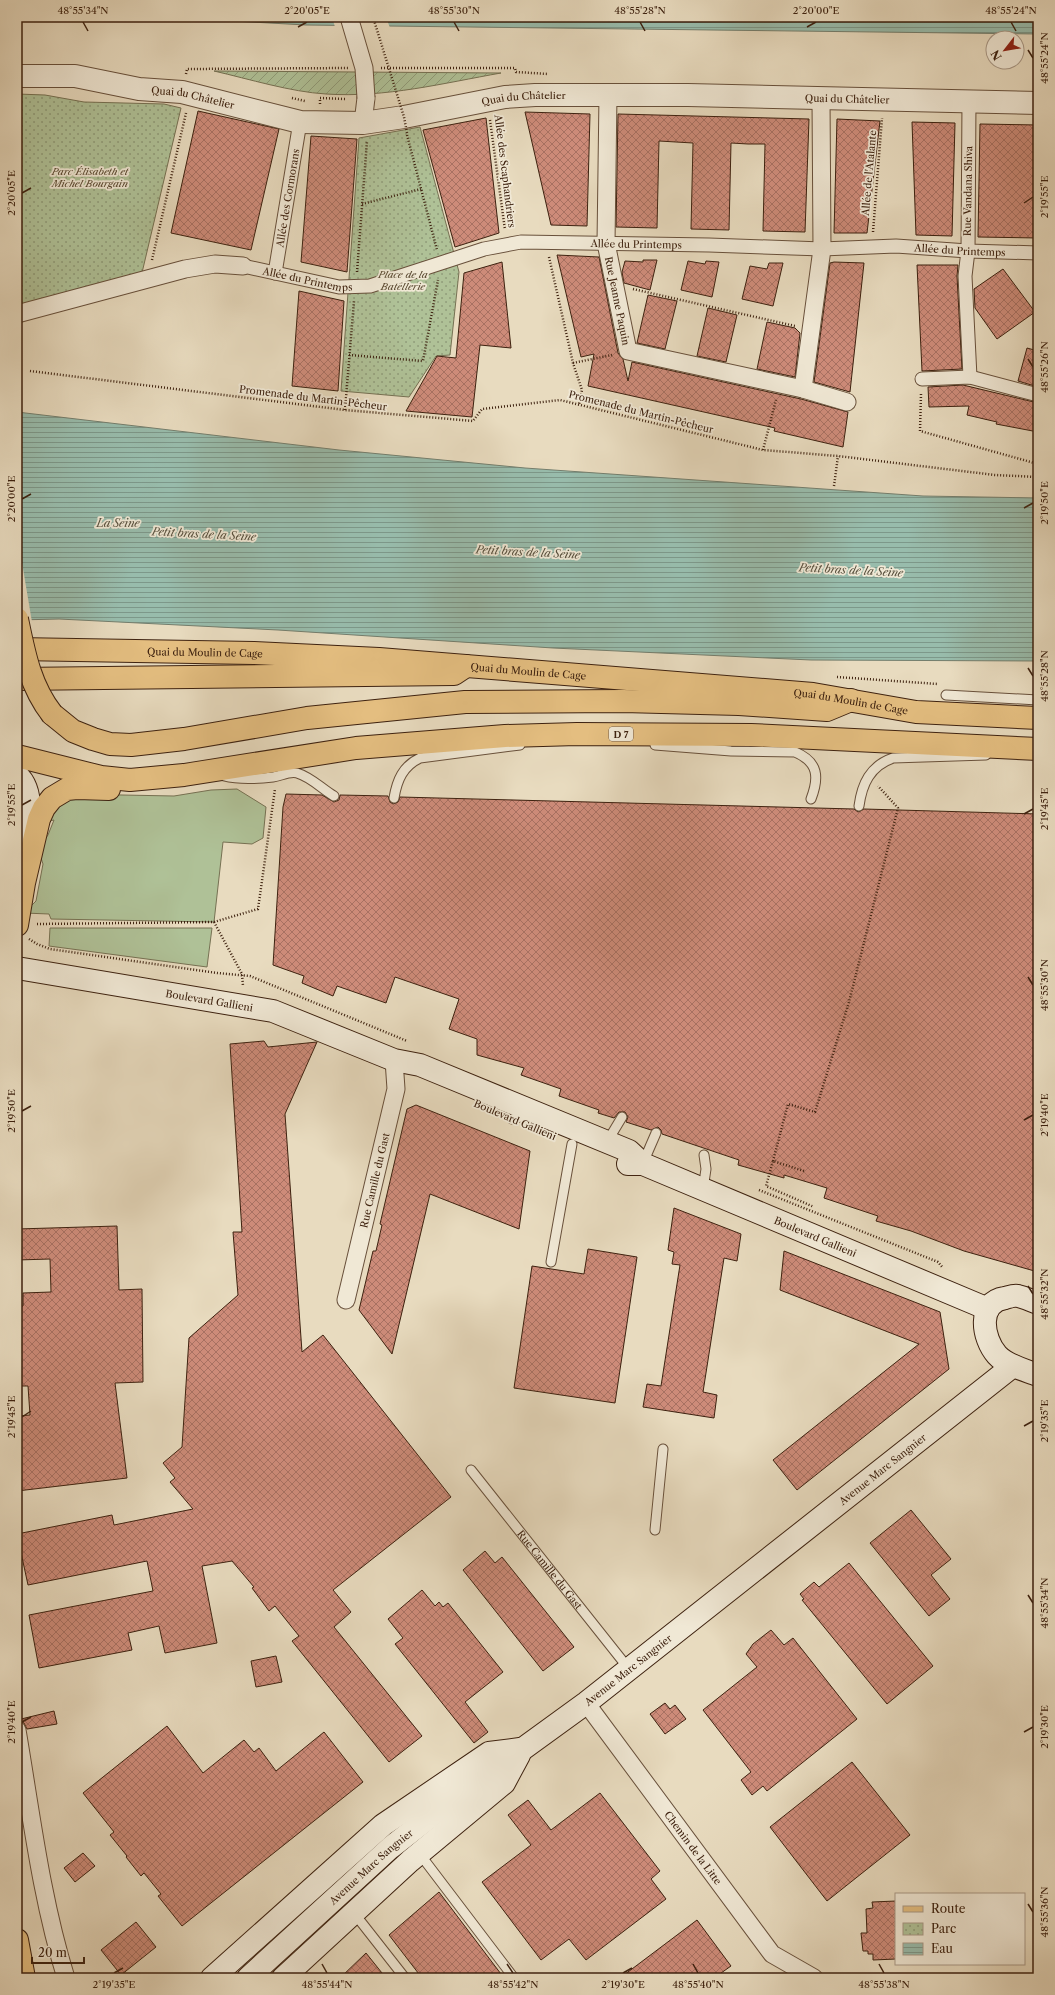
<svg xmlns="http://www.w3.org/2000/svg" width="1055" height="1995" font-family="'Libre Caslon Text',serif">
	<defs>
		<pattern id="park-dots" width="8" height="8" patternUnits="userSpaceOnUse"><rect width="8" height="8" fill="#afc197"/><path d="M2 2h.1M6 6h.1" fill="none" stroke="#909c7a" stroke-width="1.8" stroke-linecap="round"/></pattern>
		<pattern id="garden-furrows" width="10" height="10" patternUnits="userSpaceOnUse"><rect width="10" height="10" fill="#afc197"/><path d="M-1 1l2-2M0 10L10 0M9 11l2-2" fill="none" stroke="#909c7a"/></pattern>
		<pattern id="water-rules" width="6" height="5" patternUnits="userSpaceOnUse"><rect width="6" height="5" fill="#98bcac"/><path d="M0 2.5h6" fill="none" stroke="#7d988a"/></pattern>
		<pattern id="building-cross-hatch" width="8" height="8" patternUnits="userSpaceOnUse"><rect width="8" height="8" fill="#cd8b79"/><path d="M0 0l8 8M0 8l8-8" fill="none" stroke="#a87162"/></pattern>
	</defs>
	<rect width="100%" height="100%" fill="#e8dbbf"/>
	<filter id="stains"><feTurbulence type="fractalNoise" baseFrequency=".005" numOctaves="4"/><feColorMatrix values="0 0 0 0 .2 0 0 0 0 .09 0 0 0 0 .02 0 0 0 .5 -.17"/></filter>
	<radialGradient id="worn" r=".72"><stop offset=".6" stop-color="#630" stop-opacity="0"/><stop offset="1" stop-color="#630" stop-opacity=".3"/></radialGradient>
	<path fill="#afc197" stroke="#767153" d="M237,789L266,807L263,838L252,844L223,842L214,922L51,919L49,914L24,913L36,901L43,864L38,849L48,835L54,820L44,822L70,794L174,796L211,790Z
		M50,928H212L207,967L49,946Z"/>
	<path fill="url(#park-dots)" stroke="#767153" d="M17,94L45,95L84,102L164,104L181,108L141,277L17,307Z
		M420,127L459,272L450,355L436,356L409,397L341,391L359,138Z"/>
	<path fill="url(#garden-furrows)" stroke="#767153" d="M214,71L501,73C444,83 385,98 326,94C291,92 249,79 214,71Z"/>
	<path fill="url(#water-rules)" stroke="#747e6d" d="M17,17H1038V34L306,25L160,17L17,20Z
		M17,412L339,450L525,468L923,496L1038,498V661L811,660L553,648L278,630L59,619L17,620Z"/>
	<path fill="#e8dbbf" d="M332,17H386L390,28L335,27Z
		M17,533L32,622H17Z"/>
	<path fill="url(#building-cross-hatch)" stroke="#3d210f" d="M198,111L279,129L251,250L171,233Z
		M525,112L590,114L587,226L551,225Z
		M618,114L809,119L805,232L763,231L765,144H748L731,143L729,230L691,229L693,143L659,141L657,228L616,227Z
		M486,118L499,233L455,247L423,130Z
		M837,119L880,121L867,233H834Z
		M912,122L955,123L952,236L916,235Z
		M980,124L1038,125V238L978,237Z
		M311,136L357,139L347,272L301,262Z
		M557,255L599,257L618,353L623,359L628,381L632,362L801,399L848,412L843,447L774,431L775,428L588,386L594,354L581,357Z
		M643,260H657L650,290L624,283L622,272L625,261L643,262Z
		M688,261L705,264L706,261L719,262L712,297L681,290Z
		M502,262L511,348L480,345L472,417L406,411L437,356L456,358L464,273Z
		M834,262L864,263L850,392L814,382L830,263Z
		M769,263H783L773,306L742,299L750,266L767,269Z
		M917,265H958L957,276L962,369L922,371Z
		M1003,269L1035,312L997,339L975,308L974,289Z
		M299,291L344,301L338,391L292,386Z
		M648,295L677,301L665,349L637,343Z
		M708,308L737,315L726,362L697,356Z
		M767,322L795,328L800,333L795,377L757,369Z
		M1027,348L1038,351V387L1018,381Z
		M963,385L1038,403V432L996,424L997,422L967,415L969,406L929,407L928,387Z
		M286,794L322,795L334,802L339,800L340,795L388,796L390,802L393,804L398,802L400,797L854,809L858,812L864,809L1038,814V1272L964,1251L911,1231L876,1221L878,1216L824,1198L827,1188L784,1175V1178L738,1165L739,1160L662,1134L661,1130L658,1127L651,1130L626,1122L628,1117L625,1112H619L614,1118L598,1113L599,1110L559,1096L561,1089L521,1075L524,1068L477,1055V1039L449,1029L459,999L395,977L386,1003L337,986L333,996L302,983L304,976L273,965L283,807Z
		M264,1041L268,1047L317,1042L285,1114L302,1352L323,1335L451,1497L333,1590L351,1612L334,1627L422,1736L389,1762L292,1641L299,1636L275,1606L269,1611L252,1588L254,1587L232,1561L202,1566L217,1643L165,1653L159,1626L128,1633L132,1650L39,1668L29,1615L153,1591L147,1561L28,1585L17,1534L112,1515L114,1525L193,1509L170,1482L175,1478L163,1463L182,1447L189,1338L238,1295L233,1232H242L230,1044Z
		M416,1105L530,1151L519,1229L430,1194L392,1354L359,1310L373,1251H376L382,1225L380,1224L407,1109Z
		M674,1208L741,1234L737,1261L724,1258L703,1392L717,1395L714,1418L643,1407L647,1384L661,1386L680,1265L672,1264L674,1252L668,1250Z
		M117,1226L119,1290L142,1289L143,1382L115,1383L127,1478L17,1491V1416L30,1415L28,1386H21V1369H17V1307L23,1306V1293L51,1292L50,1259L17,1260V1229Z
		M588,1249L637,1257L615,1403L514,1388L532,1266L584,1274Z
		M784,1251L940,1312L949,1369L797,1490L773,1460L919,1344L780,1290Z
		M911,1510L951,1559L931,1575L950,1599L929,1616L870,1543Z
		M485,1551L495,1563L502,1557L574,1647L543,1671L463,1570Z
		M849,1563L933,1666L887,1704L802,1600L804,1599L800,1594L814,1582L819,1587Z
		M422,1590L435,1606L439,1602L443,1607L448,1603L503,1672L465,1702L488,1732L474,1743L395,1644L403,1638L388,1619Z
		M771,1630L784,1645L793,1638L857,1719L767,1791L763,1786L752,1795L741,1780L751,1772L703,1710L757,1667L746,1654L753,1644Z
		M276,1656L282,1682L256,1687L251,1661Z
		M665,1703L670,1709L675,1705L686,1719L665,1734L650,1714Z
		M54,1711L57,1724L27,1729L24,1723L17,1720Z
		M167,1726L203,1773L244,1740L254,1752L259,1748L276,1771L324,1732L363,1782L182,1926L158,1896L161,1894L144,1873L141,1876L126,1857L127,1856L110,1835L114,1832L83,1793Z
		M852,1762L910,1835L827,1901L770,1827Z
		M600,1793L660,1871L651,1879L666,1899L586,1960L569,1939L541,1960L482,1882L531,1845L508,1815L528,1800L551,1830Z
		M83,1853L95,1866L75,1882L64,1868Z
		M439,1892L504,1978H422L389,1935Z
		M896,1901V1959L873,1960V1954H868V1951H863L861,1933H867L866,1909L873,1908L872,1902Z
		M697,1920L731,1966L714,1978H620Z
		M136,1922L156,1947L121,1975L101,1950Z
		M366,1953L386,1978H340Z"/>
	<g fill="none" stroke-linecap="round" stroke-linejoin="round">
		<defs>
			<g id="service">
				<path d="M946,695L1038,700"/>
				<path d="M655,745L731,751L795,752C819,762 819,778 811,799"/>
				<path d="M224,776C240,780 256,779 273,777C281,776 289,771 297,773C311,777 322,789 334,796"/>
				<path d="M394,798C397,780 403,766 420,758L520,745"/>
				<path d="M859,806C862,784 870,766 893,758L986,755"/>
				<path d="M512,1119L520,1117L529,1118"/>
				<path d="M607,1142L622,1117"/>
				<path d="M643,1163L656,1133"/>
				<path d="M703,1189L706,1169L704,1155"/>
				<path d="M551,1262L572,1144"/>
				<path id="s1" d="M471,1470L629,1669"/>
				<path d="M655,1530L663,1449"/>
				<path d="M419,1853L514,1978"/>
				<path d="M354,1913L405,1978"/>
			</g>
			<g id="pedestrian">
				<path d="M969,101L968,251L965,276L970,377"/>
				<path id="s2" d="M243,266L339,287L370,286L484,249L521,242L709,245L822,249L896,246L968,251L1038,253"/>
				<path id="s3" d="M275,273L300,122"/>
				<path d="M922,379L970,377L1038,395"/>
			</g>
			<g id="minor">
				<path id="s4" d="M608,95L606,243L628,351L803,389L847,402"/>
				<path d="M363,123L366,98"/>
				<path d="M17,314L185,269L215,264L243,266"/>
				<path d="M803,389L822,249L821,99"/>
				<path id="s5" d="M346,1300L396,1089L394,1060"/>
				<path id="s6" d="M586,1703L772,1954L814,1978"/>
				<path d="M17,1730C31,1812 41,1898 66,1978"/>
			</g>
			<g id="tertiary">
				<path id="s7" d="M17,76H75L139,89L182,92L300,122L363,123L404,117L505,97L535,95H688L1038,103"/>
			</g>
			<g id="secondary">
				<path d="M17,775C35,791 29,825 24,846"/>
				<path id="s8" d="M17,968L273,1011L394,1060L420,1065L629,1151L643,1164"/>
				<path id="s9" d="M628,1164H643L988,1309"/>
				<path d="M1038,1303C1032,1301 1024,1297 1018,1296C1014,1295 1009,1297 1005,1298C977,1302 982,1338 997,1355C1007,1366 1025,1370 1038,1375"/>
				<path d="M212,1978L383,1825L489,1753L520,1749"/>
				<path id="s10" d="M248,1978L390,1848L440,1809L586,1703L1013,1366"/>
				<path d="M283,1978L410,1861L504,1783L519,1755"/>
			</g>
			<g id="primary">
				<path id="s11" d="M17,649L254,653L379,659L813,694L916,712L1038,718"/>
				<path d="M17,756L101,777L130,780L184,775L356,748L505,736L577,734L751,735L1038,749"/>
				<path d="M17,925L24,883L39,819L44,808L52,798L67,789L77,788L109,789"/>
			</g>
			<path id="motorway" d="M17,679L454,674L466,666
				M52,714L73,731L93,739L110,744L131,745L184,739L307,718L465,702L623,701L739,704L827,710L851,700
				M17,1940L24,1978"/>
		</defs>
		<use href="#service" stroke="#68503b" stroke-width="11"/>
		<use href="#pedestrian" stroke="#68503b" stroke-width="15"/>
		<use href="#minor" stroke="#68503b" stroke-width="19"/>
		<use href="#tertiary" stroke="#68503b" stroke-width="24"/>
		<use href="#secondary" stroke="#3d210f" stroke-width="24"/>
		<use href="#primary" stroke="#3d210f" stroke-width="24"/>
		<use href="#motorway" stroke="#3d210f" stroke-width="24"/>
		<path stroke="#3d210f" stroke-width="2.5" stroke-dasharray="1 2" stroke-linecap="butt" d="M381,68H515L516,72L548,74
			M186,74L187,69L348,68
			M292,98L305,101
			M320,104V98L345,99
			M490,120L505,230
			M407,135L437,250
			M362,204L421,189
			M873,232L882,118
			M549,257L573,363L582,390L579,405
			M152,260L186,113
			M357,272L367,141
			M633,289L795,326
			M349,355L423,361L438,280
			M573,363L612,355
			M30,371L345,410L473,421L482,409L560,400L763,450L838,456L995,475L1038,477
			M921,394L920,431L1038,464
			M345,410L354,301
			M763,450L776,400
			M834,486L838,456
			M837,677L938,684
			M214,922L258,909L275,789
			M37,924L214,922L242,974L243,986
			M29,939L37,944L50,949L217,973L250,976L407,1041
			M773,1161L788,1104L815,1112L849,1002L898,808L878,786
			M804,1171L773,1161L766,1186L814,1207
			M759,1190L938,1262L943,1268"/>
		<use href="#service" stroke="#f0e8d5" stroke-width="9"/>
		<use href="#pedestrian" stroke="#f0e8d5" stroke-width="13"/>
		<use href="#minor" stroke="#f0e8d5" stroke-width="17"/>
		<use href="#tertiary" stroke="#f0e8d5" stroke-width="22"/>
		<use href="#secondary" stroke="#f0e8d5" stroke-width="22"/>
		<use href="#primary" stroke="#e4be80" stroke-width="22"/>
		<use href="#motorway" stroke="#e4be80" stroke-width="22"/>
		<defs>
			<path id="minor-bridge" d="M349,17L364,68L366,98"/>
			<path id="motorway-bridge" d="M17,619C24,653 30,686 52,714"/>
		</defs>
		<use href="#minor-bridge" stroke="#68503b" stroke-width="19" stroke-linecap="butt"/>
		<use href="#motorway-bridge" stroke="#3d210f" stroke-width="24" stroke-linecap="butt"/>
		<path stroke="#3d210f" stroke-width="2.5" stroke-dasharray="1 2" stroke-linecap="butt" d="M373,17L404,117L407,133"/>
		<use href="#minor-bridge" stroke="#f0e8d5" stroke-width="17"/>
		<use href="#motorway-bridge" stroke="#e4be80" stroke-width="22"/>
	</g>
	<path fill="none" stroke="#3d210f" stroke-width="1.5" d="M83,22L88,31M454,22L459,31M640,22L645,31M1011,22L1016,31M298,27L307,22M807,27L816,22M1028,50L1033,58M22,193L31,188M1024,203L1033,197M1028,359L1033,367M22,499L31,494M1024,508L1033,503M1028,668L1033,676M22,805L31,800M1024,814L1033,809M1028,977L1033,985M22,1111L31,1106M1024,1120L1033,1115M1028,1286L1033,1294M22,1417L31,1411M1024,1426L1033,1421M1028,1595L1033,1603M22,1722L31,1717M1024,1732L1033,1727M1028,1904L1033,1912M322,1964L327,1973M507,1964L513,1973M693,1964L698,1973M879,1964L884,1973M114,1973L123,1968M623,1973L632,1968"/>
	<g text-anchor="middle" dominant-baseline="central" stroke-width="3.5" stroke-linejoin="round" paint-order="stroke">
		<rect fill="#f0e8d5" stroke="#735d4a" stroke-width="1" x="609" y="727" width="24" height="14" rx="3"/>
		<g font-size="9" font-weight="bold" fill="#3d210f">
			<text x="621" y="734">D 7</text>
		</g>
		<g font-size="10" fill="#3d210f" stroke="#f0e8d5">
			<text stroke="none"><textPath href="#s7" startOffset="178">Quai du Châtelier</textPath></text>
			<text stroke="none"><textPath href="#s7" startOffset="514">Quai du Châtelier</textPath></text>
			<text stroke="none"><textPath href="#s7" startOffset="838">Quai du Châtelier</textPath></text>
			<text transform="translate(505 171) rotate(83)">Allée des Scaphandriers</text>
			<text transform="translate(869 173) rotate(-85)">Allée de l'Atalante</text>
			<text transform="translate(968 191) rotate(-89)">Rue Vandana Shiva</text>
			<text stroke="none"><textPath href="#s3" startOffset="76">Allée des Cormorans</textPath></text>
			<text stroke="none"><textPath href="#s2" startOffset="402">Allée du Printemps</textPath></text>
			<text stroke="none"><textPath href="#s2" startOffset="726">Allée du Printemps</textPath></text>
			<text stroke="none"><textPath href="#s2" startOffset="66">Allée du Printemps</textPath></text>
			<text stroke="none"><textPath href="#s4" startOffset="207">Rue Jeanne Paquin</textPath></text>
			<text transform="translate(313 398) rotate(7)">Promenade du Martin-Pêcheur</text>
			<text transform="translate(641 412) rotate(14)">Promenade du Martin-Pêcheur</text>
			<text stroke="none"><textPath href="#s11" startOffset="188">Quai du Moulin de Cage</textPath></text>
			<text stroke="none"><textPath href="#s11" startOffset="512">Quai du Moulin de Cage</textPath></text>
			<text stroke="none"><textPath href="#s11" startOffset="836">Quai du Moulin de Cage</textPath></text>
			<text stroke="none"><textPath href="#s8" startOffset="195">Boulevard Gallieni</textPath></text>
			<text transform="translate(515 1120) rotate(23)">Boulevard Gallieni</text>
			<text stroke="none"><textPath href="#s5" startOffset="123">Rue Camille du Gast</textPath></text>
			<text stroke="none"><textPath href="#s9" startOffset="202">Boulevard Gallieni</textPath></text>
			<text stroke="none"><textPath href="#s10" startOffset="814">Avenue Marc Sangnier</textPath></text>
			<text stroke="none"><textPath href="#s1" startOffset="127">Rue Camille du Gast</textPath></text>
			<text stroke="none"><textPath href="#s10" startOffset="490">Avenue Marc Sangnier</textPath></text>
			<text stroke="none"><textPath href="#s6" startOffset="180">Chemin de la Litte</textPath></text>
			<text stroke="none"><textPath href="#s10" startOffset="166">Avenue Marc Sangnier</textPath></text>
		</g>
		<g font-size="10" font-style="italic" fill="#5a4931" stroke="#f0e8d5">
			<text x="90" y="171">Parc Élisabeth et<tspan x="90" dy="12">Michel Bourgain</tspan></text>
			<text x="403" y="274">Place de la<tspan x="403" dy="12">Batellerie</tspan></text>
		</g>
		<g font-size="11" font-style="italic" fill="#58503e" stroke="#f0e8d5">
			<text x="118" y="523">La Seine</text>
			<text transform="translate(204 534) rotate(3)">Petit bras de la Seine</text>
			<text transform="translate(528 552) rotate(3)">Petit bras de la Seine</text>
			<text transform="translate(851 570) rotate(3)">Petit bras de la Seine</text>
		</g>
	</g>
	<rect width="1055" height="1995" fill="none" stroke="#e8dbbf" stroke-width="44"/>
	<rect x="895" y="1893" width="130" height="72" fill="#f0e8d5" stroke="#a89886"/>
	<rect x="903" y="1906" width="20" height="6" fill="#e4be80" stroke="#a89886"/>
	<text x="931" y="1913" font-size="12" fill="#3d210f">Route</text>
	<rect x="903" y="1923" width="20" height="12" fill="url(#park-dots)" stroke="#a89886"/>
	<text x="931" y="1933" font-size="12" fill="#3d210f">Parc</text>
	<rect x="903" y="1943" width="20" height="12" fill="url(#water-rules)" stroke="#a89886"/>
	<text x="931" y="1953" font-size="12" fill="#3d210f">Eau</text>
	<g transform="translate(1005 50) rotate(239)"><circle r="19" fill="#f0e8d5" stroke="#a89886"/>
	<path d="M0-3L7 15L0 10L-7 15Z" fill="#8f2418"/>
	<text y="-6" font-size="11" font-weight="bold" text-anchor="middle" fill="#3d210f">N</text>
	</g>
	<path d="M32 1957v6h52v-6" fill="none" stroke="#3d210f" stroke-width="2"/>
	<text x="38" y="1957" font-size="12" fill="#3d210f" stroke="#f0e8d5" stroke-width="3" paint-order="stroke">20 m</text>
	<rect x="22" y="22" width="1011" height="1951" fill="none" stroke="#3d210f" stroke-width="1.5"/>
	<g font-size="10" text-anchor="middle" fill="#3d210f">
		<text x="83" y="14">48°55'34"N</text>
		<text x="307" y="14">2°20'05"E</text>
		<text x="454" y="14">48°55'30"N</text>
		<text x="640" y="14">48°55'28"N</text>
		<text x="816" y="14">2°20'00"E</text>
		<text x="1011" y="14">48°55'24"N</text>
		<text transform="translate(1044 58) rotate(-90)" y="4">48°55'24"N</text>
		<text transform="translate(11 193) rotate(-90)" y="4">2°20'05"E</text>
		<text transform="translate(1044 197) rotate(-90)" y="4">2°19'55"E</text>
		<text transform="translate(1044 367) rotate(-90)" y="4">48°55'26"N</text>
		<text transform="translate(11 499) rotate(-90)" y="4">2°20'00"E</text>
		<text transform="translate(1044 503) rotate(-90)" y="4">2°19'50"E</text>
		<text transform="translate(1044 676) rotate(-90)" y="4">48°55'28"N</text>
		<text transform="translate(11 805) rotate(-90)" y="4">2°19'55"E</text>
		<text transform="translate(1044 809) rotate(-90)" y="4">2°19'45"E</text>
		<text transform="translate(1044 985) rotate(-90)" y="4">48°55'30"N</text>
		<text transform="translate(11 1111) rotate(-90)" y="4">2°19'50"E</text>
		<text transform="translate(1044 1115) rotate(-90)" y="4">2°19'40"E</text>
		<text transform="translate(1044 1294) rotate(-90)" y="4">48°55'32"N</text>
		<text transform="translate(11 1417) rotate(-90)" y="4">2°19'45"E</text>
		<text transform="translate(1044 1421) rotate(-90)" y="4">2°19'35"E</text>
		<text transform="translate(1044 1603) rotate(-90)" y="4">48°55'34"N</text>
		<text transform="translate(11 1722) rotate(-90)" y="4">2°19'40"E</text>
		<text transform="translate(1044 1727) rotate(-90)" y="4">2°19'30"E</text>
		<text transform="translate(1044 1912) rotate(-90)" y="4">48°55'36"N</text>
		<text x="114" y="1988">2°19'35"E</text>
		<text x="327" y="1988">48°55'44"N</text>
		<text x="513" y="1988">48°55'42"N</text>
		<text x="623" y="1988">2°19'30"E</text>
		<text x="698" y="1988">48°55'40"N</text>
		<text x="884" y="1988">48°55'38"N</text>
	</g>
	<rect width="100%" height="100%" filter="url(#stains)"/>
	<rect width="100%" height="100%" fill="url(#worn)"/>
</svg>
